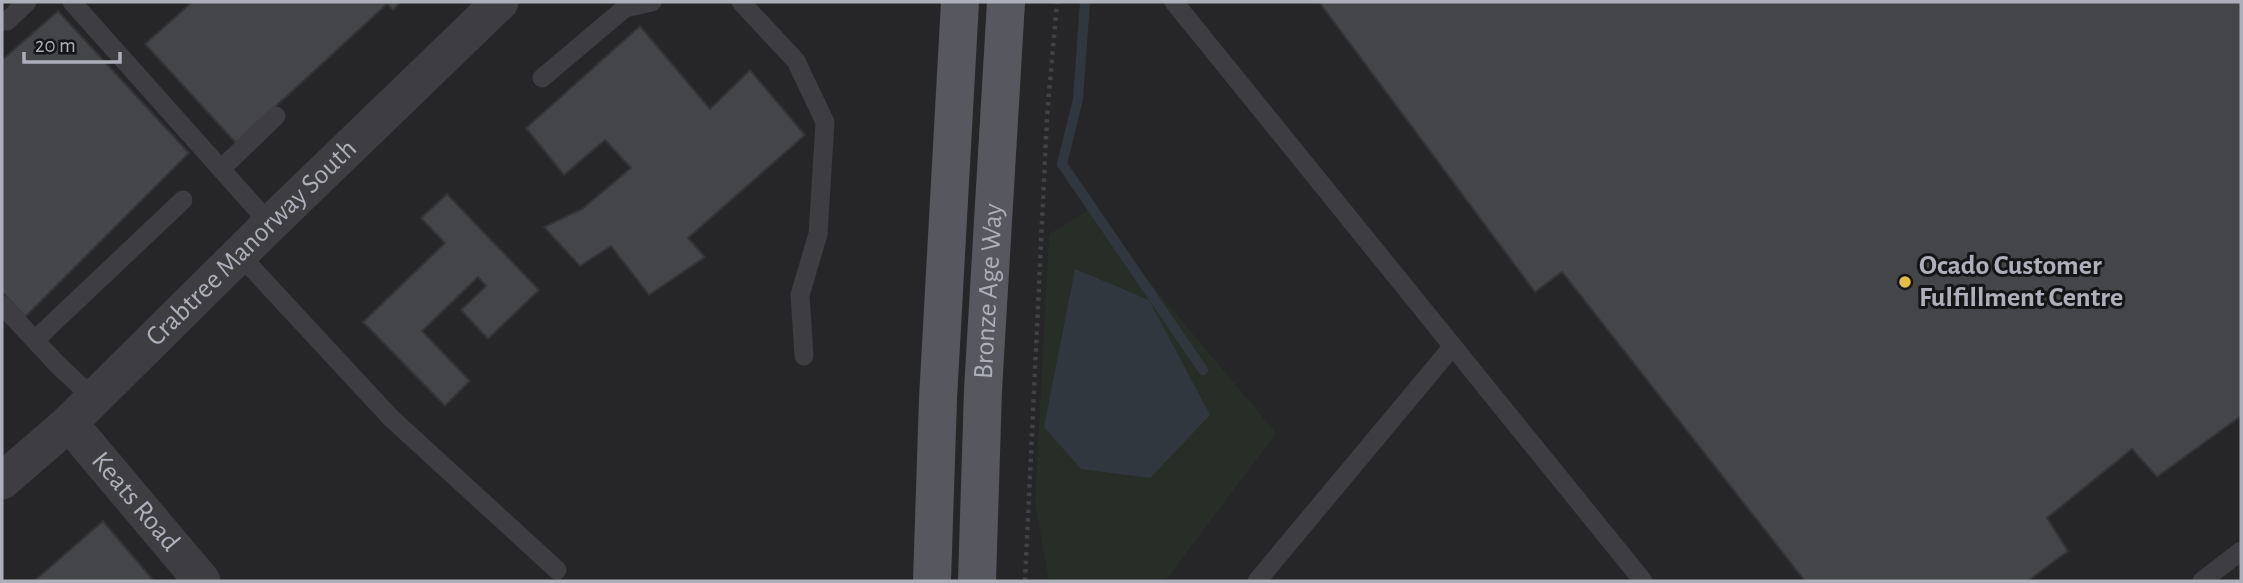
<svg xmlns="http://www.w3.org/2000/svg" width="2243" height="583" font-family="'Alegreya Sans',sans-serif">
	<rect width="100%" height="100%" fill="#1a1a1c"/>
	<path fill="#262628" d="M2,2H2241V581H2Z"/>
	<path fill="#262e27" d="M1089,210L1276,433L1165,581H1049L1035,503L1049,234Z"/>
	<path fill="#30373f" d="M1075,269L1149,300L1210,415L1150,478L1081,469L1044,427Z"/>
	<g fill="none" stroke-linecap="round" stroke-linejoin="round">
		<path stroke="#30373f" stroke-width="10" d="M1085,2L1078,99L1062,164L1203,370"/>
	</g>
	<path fill="#444548" stroke="#343437" stroke-width="2" d="M192,2H401L393,10L387,4L236,143L145,44Z
		M1319,2H2241V416L2157,477L2132,449L2047,518L2068,551L2028,581H1805L1562,272L1535,292Z
		M58,11L189,153L25,317L2,292V60Z
		M640,26L710,109L750,70L805,135L688,238L705,257L649,295L611,246L580,266L544,227L582,209L631,168L605,140L564,175L526,128Z
		M447,194L539,290L488,339L461,310L486,286L478,277L422,331L470,381L445,406L363,322L445,243L421,218Z
		M103,521L154,581H34Z"/>
	<g fill="none" stroke-linecap="round" stroke-linejoin="round">
		<path stroke="#414247" stroke-width="4.5" stroke-dasharray="3.5 5" stroke-linecap="butt" d="M1025,581L1047,117L1057,2"/>
		<path stroke="#3d3d42" stroke-width="19" d="M72,2L270,224
			M741,2L796,61L825,122L818,234L800,295L804,356
			M1174,2L1643,581
			M2,21H7L27,2
			M542,78L625,8L652,2
			M221,169L276,116
			M239,254L391,418L557,570
			M2,305L57,364L94,399
			M35,340L183,200
			M1257,581L1453,346
			M2202,581L2241,551"/>
		<g stroke="#3d3d42" stroke-width="37">
			<path id="s1" d="M69,423L202,581"/>
			<path id="s2" d="M2,481L69,423L270,224L500,2"/>
		</g>
		<g stroke="#57585f" stroke-width="38">
			<path d="M932,581L938,399L960,2"/>
			<path id="s3" d="M977,581L983,390L1006,2"/>
		</g>
	</g>
	<circle fill="#e4bd49" stroke="#151517" stroke-width="2.5" cx="1905" cy="282" r="7"/>
	<g text-anchor="middle" dominant-baseline="central" stroke-width="6" stroke-linejoin="round" paint-order="stroke">
		<g font-size="28" fill="#adb0ba" stroke="#151517">
			<text stroke="none"><textPath href="#s2" startOffset="345">Crabtree Manorway South</textPath></text>
			<text stroke="none"><textPath href="#s3" startOffset="290">Bronze Age Way</textPath></text>
			<text stroke="none"><textPath href="#s1" startOffset="103">Keats Road</textPath></text>
		</g>
		<g font-size="28" font-weight="bold" fill="#adb0ba" stroke="#151517" text-anchor="start">
			<text x="1919" y="266">Ocado Customer<tspan x="1919" dy="32">Fulfillment Centre</tspan></text>
		</g>
	</g>
	<rect width="2243" height="583" fill="none" stroke="#adb0ba" stroke-width="7"/>
	<path d="M24 52v10h96v-10" fill="none" stroke="#adb0ba" stroke-width="3.5"/>
	<text x="35" y="52" font-size="21" fill="#adb0ba" stroke="#151517" stroke-width="5" paint-order="stroke">20 m</text>
</svg>
